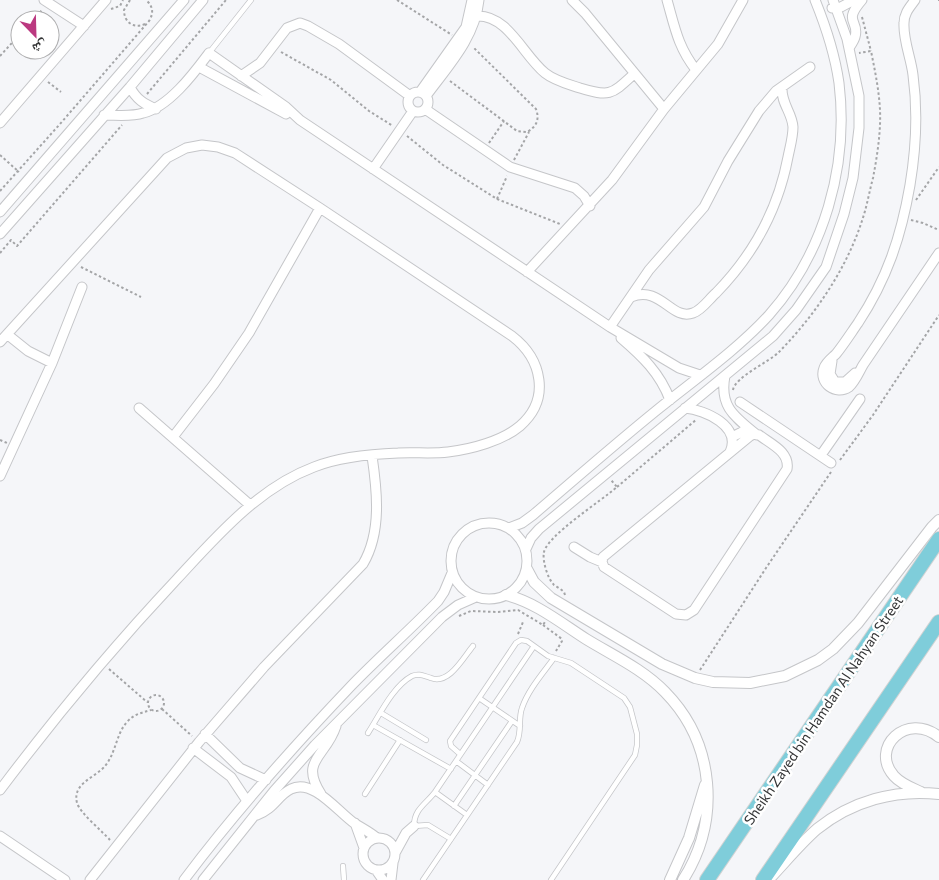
<svg xmlns="http://www.w3.org/2000/svg" width="939" height="880" font-family="Commissioner,'Noto Naskh Arabic',sans-serif">
	<rect width="100%" height="100%" fill="#f5f6f9"/>
	<g fill="none" stroke-linecap="round" stroke-linejoin="round">
		<defs>
			<path id="service" d="M209,53L251,0
				M479,698L520,726
				M381,713L426,740
				M373,725L451,769
				M368,733C379,716 393,686 412,676C419,673 424,676 431,678C449,685 463,658 473,646
				M460,754L451,746L450,741L516,643L521,640L527,641L548,656L571,663L624,698L630,707L637,734V745L635,755L551,880
				M456,761L488,785
				M435,792L467,815
				M365,794L400,740
				M454,806L512,721
				M451,839L428,825L414,826C414,809 426,804 435,792L534,646
				M343,866L344,880
				M423,880L517,742C522,731 518,719 522,708C528,690 543,673 554,658"/>
			<path id="minor" d="M44,0L84,26
				M572,0L585,13L664,109
				M667,0C675,28 678,47 696,70
				M915,0C910,7 904,13 904,23C903,40 911,58 913,75C918,112 916,149 910,185C901,237 887,279 858,323C851,333 844,344 836,354C832,358 826,362 824,368C818,383 836,396 849,387C855,382 859,372 863,365L939,253
				M832,8L841,7L854,0
				M477,16C508,15 523,55 545,73C555,81 568,84 580,88C610,97 611,95 634,74
				M849,48C851,45 854,41 855,37C860,20 842,23 862,0
				M199,67L286,114
				M241,76L260,63L287,28L300,23L308,26L339,44L410,96
				M130,87C136,99 144,104 156,109
				M408 102a10 10 0 1 1 20 0a10 10 0 1 1-20 0Z
				M420,92L466,27L472,0
				M426,96C448,66 475,38 479,0
				M425,109L510,167L575,188L584,196L590,206
				M104,115C117,115 131,117 143,113C169,107 194,73 209,53L286,107L300,120L610,327L679,368L700,375
				M0,123L106,0
				M373,169L413,111
				M0,212L184,0
				M0,234L130,87L203,0
				M527,272L612,180L664,109L718,44L743,0
				M631,297C661,285 671,321 693,313C702,310 709,299 716,293C754,254 778,210 788,157C790,147 793,137 793,127C792,112 781,104 782,87
				M610,327L649,270L704,207L728,161L759,111L776,91L810,67
				M8,335L28,351L52,363
				M621,338C642,356 660,373 670,400
				M0,342L167,158L186,148L202,145L218,147L235,153L320,208L512,336C542,359 551,399 520,426C502,441 472,449 448,452C432,454 414,452 398,453C371,454 339,457 314,467C258,488 216,537 177,579C114,646 55,717 0,790
				M832,361L830,374L835,382H845L855,373
				M725,376C719,407 735,417 757,435
				M740,402L831,463
				M139,408L250,505
				M685,408C705,410 742,426 730,452
				M754,434L759,435C771,444 790,452 787,469L694,610L686,615L676,614L604,567L602,562L603,557L750,436Z
				M173,437L214,384L249,333L320,208
				M732,437L742,432L747,427
				M821,455L860,399
				M0,476L52,363L82,287
				M451 561a38 38 0 1 1 76 0a38 38 0 1 1-76 0Z
				M509,528L522,523L533,515C574,480 615,444 657,410C694,380 737,350 769,315C824,253 849,166 839,83C835,55 826,27 815,0
				M574,547L590,557L602,562
				M526,549L531,538L539,529L773,336L796,310L826,267L844,214L853,178L859,128V96L847,39L833,0
				M205,734L240,768L266,780
				M193,748L231,777L247,801
				M321,794C299,760 326,757 336,726
				M257,815C274,809 278,795 291,789C313,778 338,812 354,823C362,828 370,832 377,838
				M355,823L364,848
				M0,836L65,880
				M363 854a16 16 0 1 1 32 0a16 16 0 1 1-32 0Z
				M395,853L406,833L414,826
				M376,870L383,880
				M90,880L199,742L264,667L363,564C382,532 377,490 372,456
				M184,880C235,812 292,748 351,686C379,657 410,630 438,601L444,592L452,573
				M203,880L274,791L315,745L442,617L458,605L476,597
				M391,880L393,863"/>
			<path id="tertiary" d="M527,569L534,582L551,598L662,664L695,678L713,682L750,683L785,676L818,660L833,649L858,623L932,527L939,520
				M506,595C535,602 561,623 586,639C612,655 643,669 665,692C715,743 721,820 683,880
				M921,792C912,788 901,784 894,776C869,748 907,711 939,737
				M772,876C787,860 801,843 817,829C852,801 895,789 939,794
				M670,880L689,838L705,785"/>
			<path id="primary" d="M707,880L939,539
				M763,880L939,622"/>
		</defs>
		<use href="#service" stroke="#c5c6c9" stroke-width="6"/>
		<use href="#minor" stroke="#c5c6c9" stroke-width="11"/>
		<use href="#tertiary" stroke="#c5c6c9" stroke-width="12"/>
		<use href="#primary" stroke="#d2d3d3" stroke-width="16"/>
		<path stroke="#a4a5a7" stroke-width="2" stroke-dasharray="2.5 2.5" stroke-linecap="butt" d="M130,0L124,10C124,22 133,29 145,24
			M397,0L452,35
			M939,0V1
			M111,9L120,6L123,0
			M862,17L871,51
			M33,20L43,9
			M281,52L331,80L369,111L393,126
			M0,56L20,34
			M450,81L517,131L527,132C536,127 540,120 536,109L473,47
			M48,82L61,92
			M147,94L226,0
			M407,136L443,165L497,199L560,224
			M489,143L504,121
			M0,155L19,172
			M514,160L529,132
			M0,191L60,124L149,21C154,13 153,6 146,0
			M497,199L507,176
			M916,200L939,167
			M911,220L923,223L939,230
			M0,253L11,240L17,246L122,125
			M81,267L141,297
			M733,390C735,377 769,362 779,352C817,313 850,264 865,211C868,200 870,189 873,178C877,157 881,132 880,110C879,90 875,71 871,51L859,53
			M0,440L7,443
			M840,460L873,415L939,315
			M617,487L697,419
			M565,595L564,592C561,589 557,587 554,585C548,579 542,561 544,552C548,535 601,501 617,487L611,480
			M459,616L471,611L498,612L518,610L543,625L545,622
			M543,625L562,639V641L556,651
			M518,634L523,622
			M109,669L147,702
			M700,670L766,568L831,472
			M148 703a8 8 0 1 1 16 0a8 8 0 1 1-16 0Z
			M162,709L192,736
			M110,840C103,832 80,813 77,803C72,783 95,778 105,766C116,753 116,734 127,722C134,714 141,713 151,710"/>
		<use href="#service" stroke="#fff" stroke-width="4.5"/>
		<use href="#minor" stroke="#fff" stroke-width="9"/>
		<use href="#tertiary" stroke="#fff" stroke-width="10"/>
		<use href="#primary" stroke="#7fcdda" stroke-width="14"/>
	</g>
	<g text-anchor="middle" dominant-baseline="central" stroke-width="5" stroke-linejoin="round" paint-order="stroke">
		<g font-size="14" fill="#343536" stroke="#fff">
			<text transform="translate(823 710) rotate(-56)">Sheikh Zayed bin Hamdan Al Nahyan Street</text>
		</g>
	</g>
	<g transform="translate(35 35) rotate(157)"><circle r="24" fill="#ffffff" stroke="#aeaeaf"/>
	<path d="M0-4L9 19L0 12L-9 19Z" fill="#bb3980"/>
	<text y="-8" font-size="14" font-weight="bold" text-anchor="middle" fill="#343536">ش</text>
	</g>
</svg>
